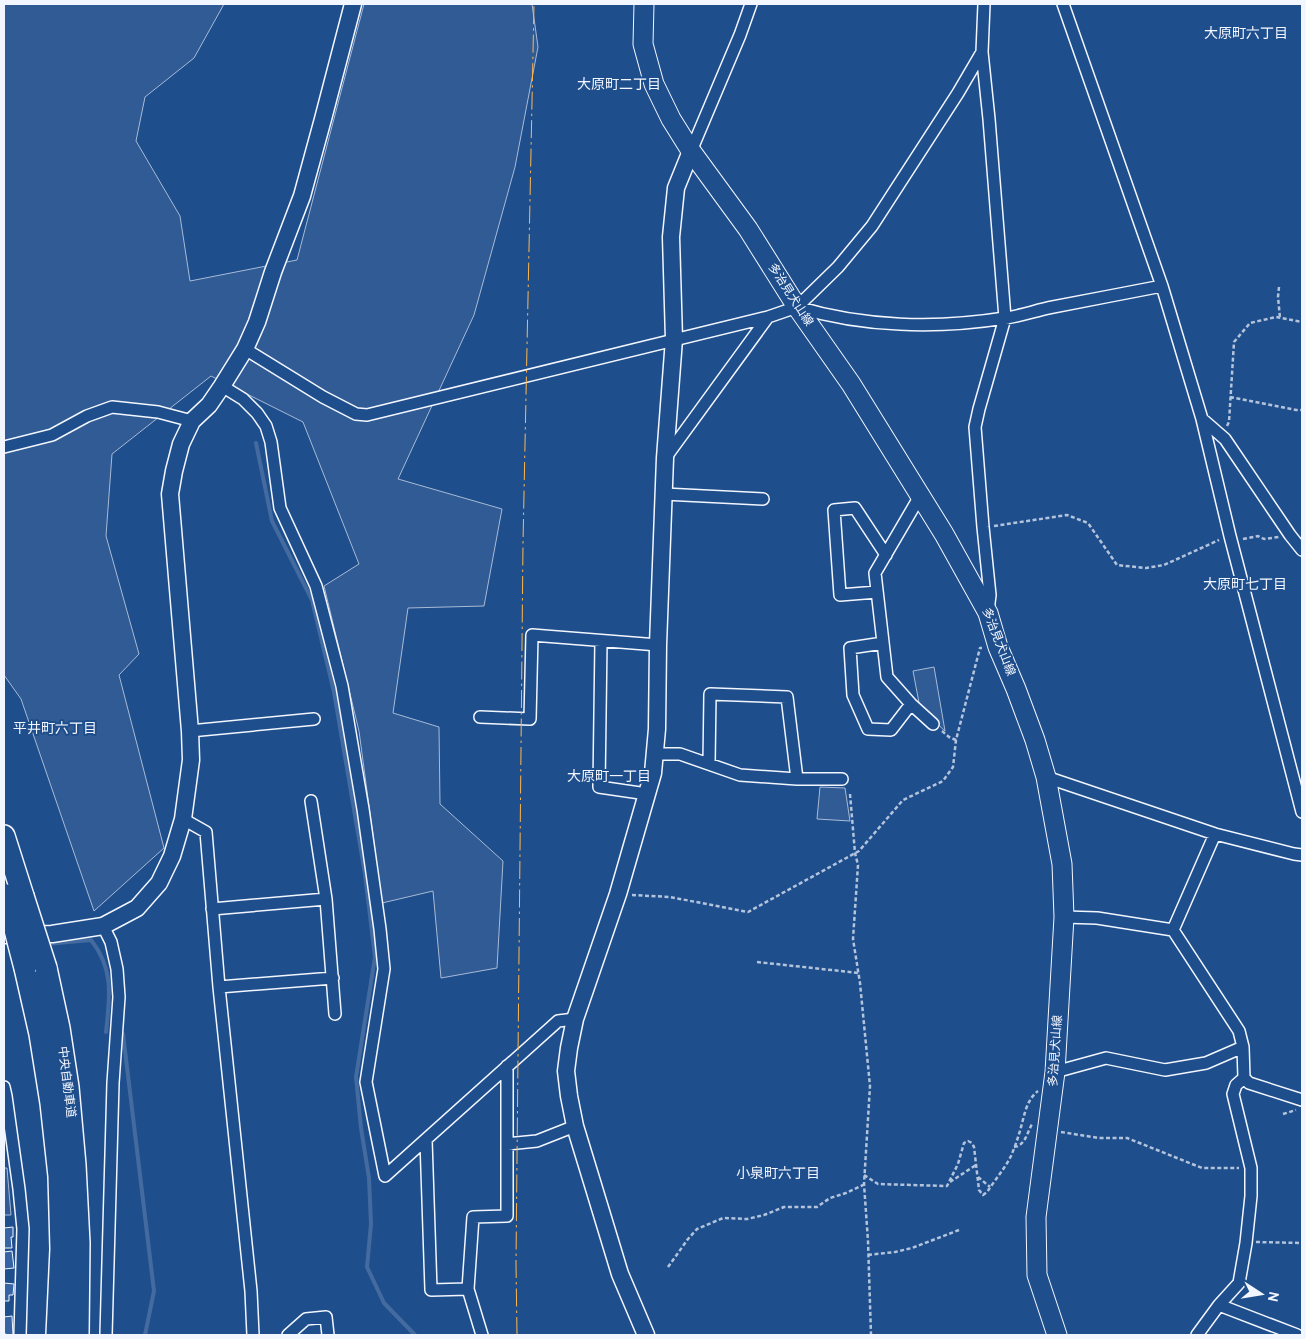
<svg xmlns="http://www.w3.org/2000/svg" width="1306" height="1339" font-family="Overpass,'Noto Sans JP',sans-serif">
	<rect width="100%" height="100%" fill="#1f4e8c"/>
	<path fill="#305b95" stroke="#a8bbd7" d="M4,4H224L194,58L145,97L136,141L180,216L190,281L297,260L364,4H532L538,47L515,167L474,315L398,479L502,509L484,606L408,608L393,713L439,727L440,804L503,861L497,968L441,978L433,891L382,903L359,731L324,586L359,564L303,422L211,376L112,454L106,536L139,654L119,675L164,848L94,911L21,699L4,675Z
		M934,667L945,731L920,708L913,671Z
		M820,787L845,788L850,821L817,819Z
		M4,1168H7L11,1215H4Z"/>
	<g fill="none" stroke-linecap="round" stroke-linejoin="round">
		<path stroke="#446ba0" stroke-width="4" d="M256,443L272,521L312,600L334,692L365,874L375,957L356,1077L361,1128L369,1178L371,1224L367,1267L384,1303L415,1335
			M46,944L91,940C114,969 110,996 106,1032
			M123,1034L154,1291L145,1335"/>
	</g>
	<path fill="#3563a3" stroke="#f2f6ff" d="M13,1227V1237H11L12,1248H4V1228Z
		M12,1251L14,1268L4,1269V1252Z
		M4,1283L14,1284L13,1295H9V1301H4Z
		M12,1316L13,1335H6V1334H4V1317Z"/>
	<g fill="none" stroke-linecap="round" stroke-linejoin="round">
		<defs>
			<path id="street" d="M1063,4L1162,286L1202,419L1230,536L1302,812
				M982,52L989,119L1005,318L979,409L975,427L983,527L990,595L988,611
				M691,151L740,35L751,4
				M797,307C863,327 936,329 1005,318C1021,316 1037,310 1053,307C1089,300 1126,293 1162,286
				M245,349L323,397L356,414L367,415L768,317L797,307L838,267L872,226L958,93L982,52L984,4
				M222,386L243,399L257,413L266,426L271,442L280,508L316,586L342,686L363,809L380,929L384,969L366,1082L385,1176L558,1021L575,1019
				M1202,419L1225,439L1290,535L1302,550
				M4,447L52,435L87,416L112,407L158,412L192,421
				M666,457L768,317
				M664,494L763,499
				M920,496L875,573L887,677L911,704L933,724
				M877,592L840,595L834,510L855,508L886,555
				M601,641L599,787L647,794
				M883,643L850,648L853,695L868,729L891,730L911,704
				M480,717L530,719L532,635L658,645
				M190,731L314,719
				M655,754H680L740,775L797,779H842
				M709,764L710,694L787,697L797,779
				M1046,777L1215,834L1294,854L1302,855
				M311,801L326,899L335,1014
				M183,819L206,832L219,987L251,1291L253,1335
				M212,909L326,899
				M1064,917L1097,918L1173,930L1239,1031L1243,1047L1244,1078L1249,1083L1302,1100
				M103,926L111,942L117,969L119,997L113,1083L106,1335
				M1173,930L1215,834
				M219,987L333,978
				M1055,1072L1106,1058L1165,1070L1206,1063L1243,1047
				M4,1087L6,1096L19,1189L23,1229L20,1335
				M426,1140L431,1290L468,1289L473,1217L507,1216V1066
				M507,1144L537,1141L575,1126
				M468,1289L482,1335
				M1219,1305L1297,1335
				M288,1335L306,1319L326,1317L328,1335
				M1197,1335L1219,1305L1239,1283L1246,1243L1251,1196V1168L1233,1094L1236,1085L1244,1078"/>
			<path id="secondary" d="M4,935L52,934L103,926L137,908L159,883L172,856L183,819L191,760L190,731L170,494L174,471L181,444L192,421L209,405L222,386L245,349L257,322L273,272L302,196L323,119L353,4
				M646,1335L620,1274L593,1185L575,1126L569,1096L566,1071L569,1048L575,1019L618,894L653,773L657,729L658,645L665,458L674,339L671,237L676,188L691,151"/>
			<path id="primary" d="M644,4L643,44L654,84L671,119L691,151L748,229L797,307L851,384L944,534L988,613L998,647L1016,689L1035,740L1046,777L1062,864L1064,917L1055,1072L1036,1217L1037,1275L1057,1335"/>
			<path id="highway" d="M4,836L23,896
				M25,968L40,1034L51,1103L59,1176L61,1249L57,1335
				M46,968L59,1028L68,1087L75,1165L79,1243L78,1335"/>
		</defs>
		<use href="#street" stroke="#f2f6ff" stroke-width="14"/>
		<use href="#secondary" stroke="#f2f6ff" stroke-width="19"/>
		<use href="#primary" stroke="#f2f6ff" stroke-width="21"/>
		<use href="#highway" stroke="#f2f6ff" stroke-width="24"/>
		<path stroke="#b3c4dc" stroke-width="2.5" stroke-dasharray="4 2.5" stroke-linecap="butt" d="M1279,287L1278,297L1280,318
			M1230,397L1296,410H1302
			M1227,426L1229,422L1234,342L1250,323L1276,317L1302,322
			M994,526L1067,515L1088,523L1117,565L1146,568L1164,565L1219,540
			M1243,539L1258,536L1264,539L1279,537
			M942,731L949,737L956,740
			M850,794L855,853L858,865L853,939L860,983L870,1086L864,1184L868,1241L871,1335
			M632,895L670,897L748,912L859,851L903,800L943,781L953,767L956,740L980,648H982
			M757,962L859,973
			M1283,1114L1296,1110
			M1061,1132L1099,1138H1127L1202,1168H1239
			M1014,1147C1025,1146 1027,1133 1032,1124
			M864,1175L878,1184L947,1186L958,1164L964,1143L968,1141L972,1143L974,1147L979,1190L983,1195L987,1192C995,1180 1005,1168 1011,1156C1014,1149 1017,1141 1019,1134C1024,1119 1025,1101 1038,1091
			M978,1177L990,1187
			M950,1182L976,1165
			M1256,1242L1302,1243
			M868,1255L895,1252L912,1248L959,1230
			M668,1267L688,1239L697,1229L723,1218L747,1219L764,1215L784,1207H817L830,1198L846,1193L863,1185"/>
		<use href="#street" stroke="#1f4e8c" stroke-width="11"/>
		<use href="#secondary" stroke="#1f4e8c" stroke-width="16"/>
		<use href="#primary" stroke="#1f4e8c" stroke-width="19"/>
		<use href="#highway" stroke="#1f4e8c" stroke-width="21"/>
		<defs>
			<path id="highway-bridge" d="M6,895L25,968
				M23,896L46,968"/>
		</defs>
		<use href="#highway-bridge" stroke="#f2f6ff" stroke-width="24" stroke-linecap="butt"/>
		<use href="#highway-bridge" stroke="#1f4e8c" stroke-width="21"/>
		<path stroke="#ffb74d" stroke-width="1" stroke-dasharray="18 4 2.5 4" stroke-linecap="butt" d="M517,1335L516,1263L523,543L534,4"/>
	</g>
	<g text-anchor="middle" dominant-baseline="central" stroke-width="4" stroke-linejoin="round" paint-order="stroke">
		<g font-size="12" fill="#f2f6ff" stroke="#1f4e8c">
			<text transform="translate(790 295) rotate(57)">多治見犬山線</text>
			<text transform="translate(998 642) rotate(69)">多治見犬山線</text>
			<text transform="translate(1056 1051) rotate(-86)">多治見犬山線</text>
			<text transform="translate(66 1082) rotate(83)">中央自動車道</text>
		</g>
		<g font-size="14" fill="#f2f6ff" stroke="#1f4e8c">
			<text x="1246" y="34">大原町六丁目</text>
			<text x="619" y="85">大原町二丁目</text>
			<text x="1245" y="585">大原町七丁目</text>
			<text x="55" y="729">平井町六丁目</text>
			<text x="609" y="777">大原町一丁目</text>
			<text x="778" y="1174">小泉町六丁目</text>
		</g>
	</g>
	<rect width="1306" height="1339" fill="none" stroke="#f2f6ff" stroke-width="10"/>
	<g transform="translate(1261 1294) rotate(102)" stroke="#1f4e8c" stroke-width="4" paint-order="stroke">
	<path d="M0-4L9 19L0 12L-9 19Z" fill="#f2f6ff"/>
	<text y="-8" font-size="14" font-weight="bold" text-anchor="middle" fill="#f2f6ff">N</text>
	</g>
</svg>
